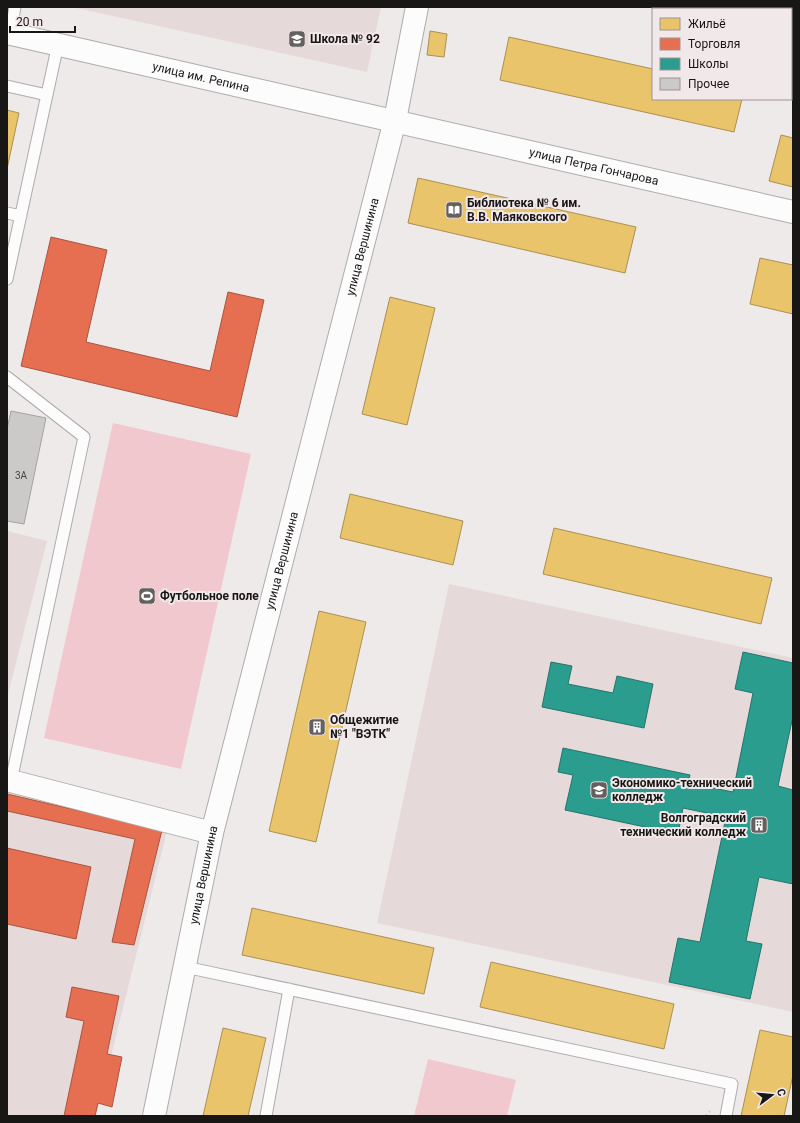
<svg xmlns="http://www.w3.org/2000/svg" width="800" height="1123" font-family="Roboto,sans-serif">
	<rect width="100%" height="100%" fill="#efeaea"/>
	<path fill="#e5d9da" d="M72,7H381L367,72Z
		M7,531L47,541L7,698Z
		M449,584L793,658V1012L377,923Z
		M7,784L168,827L96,1116H7Z"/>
	<path fill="#f1c8cd" d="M113,423L251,454L181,769L44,738Z
		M428,1059L516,1080L507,1116H414Z"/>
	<path fill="#e9c46a" stroke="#ab9051" d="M430,31L447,34L444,57L427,55Z
		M509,37L653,69V99H742L734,132L500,80Z
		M7,110L19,113L7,169Z
		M781,135L793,138V187L769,181Z
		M418,178L636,227L625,273L408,223Z
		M760,258L793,265V314L750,304Z
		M390,297L435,308L407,425L362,414Z
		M350,494L463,521L453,565L340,538Z
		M554,528L772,578L761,624L543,574Z
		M319,611L366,622L316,842L269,831Z
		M252,908L434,948L424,994L242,955Z
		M491,962L674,1004L664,1049L480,1007Z
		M223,1028L266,1038L248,1116H203Z
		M760,1030L793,1037V1075L784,1116H741Z"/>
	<path fill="#e76f51" stroke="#a9543f" d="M51,237L107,250L86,342L210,371L228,292L264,300L237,417L21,366Z
		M7,794L162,830L134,945L112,942L135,839L7,811Z
		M7,848L91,867L76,939L7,924Z
		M72,987L119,996L107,1054L122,1057L112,1107L98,1103L95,1116H64L84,1021L66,1017Z"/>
	<path fill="#2a9d8f" stroke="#25746b" d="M743,652L793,663V716L778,786L793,790V884L759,877L746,941L762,944L750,999L669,982L678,938L700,942L726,817L683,808L678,834L565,810L573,775L558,772L563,748L690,775L688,783L733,792L753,693L735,689Z
		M551,662L572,666L568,684L613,693L617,676L653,684L644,728L542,707Z"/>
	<path fill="#ccc9c9" stroke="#a6a2a2" d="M11,411L46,418L24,524L7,521V429Z"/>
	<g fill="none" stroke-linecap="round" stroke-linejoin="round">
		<defs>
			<path id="lane" d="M10,34L15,7
				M7,86L47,95
				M7,213L21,216
				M7,279L58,44
				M7,377L84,437L11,781
				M185,967L732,1084L726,1116
				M266,1116L289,989"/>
			<g id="street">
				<path id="s1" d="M7,33L793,212"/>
				<path d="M7,780L212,833"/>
				<path id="s2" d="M154,1116L212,833L395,120L417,7"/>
			</g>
		</defs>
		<use href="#lane" stroke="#aeabab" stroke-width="13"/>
		<use href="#street" stroke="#aeabab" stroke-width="24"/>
		<path stroke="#cdcccc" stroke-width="2.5" stroke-dasharray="2 3" stroke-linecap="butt" d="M706,1116L710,1111"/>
		<use href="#lane" stroke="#fdfcfc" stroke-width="11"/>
		<use href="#street" stroke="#fdfcfc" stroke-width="22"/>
	</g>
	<defs>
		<symbol id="school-square" viewBox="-11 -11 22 22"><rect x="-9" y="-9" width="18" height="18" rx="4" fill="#646060" stroke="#f1e8e9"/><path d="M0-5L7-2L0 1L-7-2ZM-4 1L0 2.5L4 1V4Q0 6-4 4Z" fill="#fff"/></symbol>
		<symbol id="library-square" viewBox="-11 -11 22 22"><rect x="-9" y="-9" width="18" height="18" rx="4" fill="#646060" stroke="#f1e8e9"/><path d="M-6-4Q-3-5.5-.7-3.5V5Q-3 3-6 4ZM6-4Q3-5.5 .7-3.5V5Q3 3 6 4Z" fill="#fff"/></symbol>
		<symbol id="stadium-square" viewBox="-11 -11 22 22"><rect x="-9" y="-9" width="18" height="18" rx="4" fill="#646060" stroke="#f1e8e9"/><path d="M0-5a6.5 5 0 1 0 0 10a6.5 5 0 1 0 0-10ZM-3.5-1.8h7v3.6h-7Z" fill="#fff"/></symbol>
		<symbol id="building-square" viewBox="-11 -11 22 22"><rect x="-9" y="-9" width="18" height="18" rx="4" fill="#646060" stroke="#f1e8e9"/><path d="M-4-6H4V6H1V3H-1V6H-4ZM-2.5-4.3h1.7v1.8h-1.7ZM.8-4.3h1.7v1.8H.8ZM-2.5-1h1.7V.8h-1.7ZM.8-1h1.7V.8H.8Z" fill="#fff"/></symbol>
		<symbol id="university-square" viewBox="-11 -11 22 22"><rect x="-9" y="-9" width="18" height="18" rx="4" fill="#646060" stroke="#f1e8e9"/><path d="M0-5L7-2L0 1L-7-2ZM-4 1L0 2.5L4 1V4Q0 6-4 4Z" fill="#fff"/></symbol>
	</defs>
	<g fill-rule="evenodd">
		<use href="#school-square" x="287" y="29" width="20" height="20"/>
		<use href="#library-square" x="444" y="200" width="20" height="20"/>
		<use href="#stadium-square" x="137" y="586" width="20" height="20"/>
		<use href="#building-square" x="307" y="717" width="20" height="20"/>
		<use href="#university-square" x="589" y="780" width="20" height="20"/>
		<use href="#building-square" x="749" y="815" width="20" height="20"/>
	</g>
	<g text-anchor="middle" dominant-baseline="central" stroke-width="4" stroke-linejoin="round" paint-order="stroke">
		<g font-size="10" fill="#464343">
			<text x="21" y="475">3А</text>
		</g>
		<g font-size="12" font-weight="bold" fill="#191616" stroke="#f1e8e9" text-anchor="start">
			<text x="310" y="39">Школа № 92</text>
			<text x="467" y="203">Библиотека № 6 им.<tspan x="467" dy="14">В.В. Маяковского</tspan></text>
			<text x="160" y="596">Футбольное поле</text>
			<text x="330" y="720">Общежитие<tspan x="330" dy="14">№1 "ВЭТК"</tspan></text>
			<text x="612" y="783">Экономико-технический<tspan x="612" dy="14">колледж</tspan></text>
			<text x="746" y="818" text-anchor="end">Волгоградский<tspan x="746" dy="14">технический колледж</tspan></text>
		</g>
		<g font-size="12" fill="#191616" stroke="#f1e8e9">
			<text stroke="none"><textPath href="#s1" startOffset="199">улица им. Репина</textPath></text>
			<text stroke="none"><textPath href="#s1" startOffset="602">улица Петра Гончарова</textPath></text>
			<text stroke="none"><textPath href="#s2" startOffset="894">улица Вершинина</textPath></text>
			<text stroke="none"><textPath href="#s2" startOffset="570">улица Вершинина</textPath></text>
			<text stroke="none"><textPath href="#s2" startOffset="246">улица Вершинина</textPath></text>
		</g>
	</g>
	<rect width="800" height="1123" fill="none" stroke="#191616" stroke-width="16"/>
	<rect x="652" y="8" width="140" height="92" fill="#f1e8e9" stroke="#9b9495"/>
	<rect x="660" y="18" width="20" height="12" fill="#e9c46a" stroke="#9b9495"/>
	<text x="688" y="28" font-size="12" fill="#191616">Жильё</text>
	<rect x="660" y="38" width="20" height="12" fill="#e76f51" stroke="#9b9495"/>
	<text x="688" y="48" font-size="12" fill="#191616">Торговля</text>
	<rect x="660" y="58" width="20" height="12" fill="#2a9d8f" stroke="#9b9495"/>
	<text x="688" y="68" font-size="12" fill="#191616">Школы</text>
	<rect x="660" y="78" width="20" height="12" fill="#ccc9c9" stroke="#9b9495"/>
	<text x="688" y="88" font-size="12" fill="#191616">Прочее</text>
	<g transform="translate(772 1095) rotate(74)" stroke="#f1e8e9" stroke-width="3" paint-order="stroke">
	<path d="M0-3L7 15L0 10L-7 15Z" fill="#191616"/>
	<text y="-6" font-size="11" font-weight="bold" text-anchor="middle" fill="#191616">С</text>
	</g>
	<path d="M10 26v6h65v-6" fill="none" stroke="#191616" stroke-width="2"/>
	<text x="16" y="26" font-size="12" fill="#191616" stroke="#f1e8e9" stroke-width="3" paint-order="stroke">20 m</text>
</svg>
